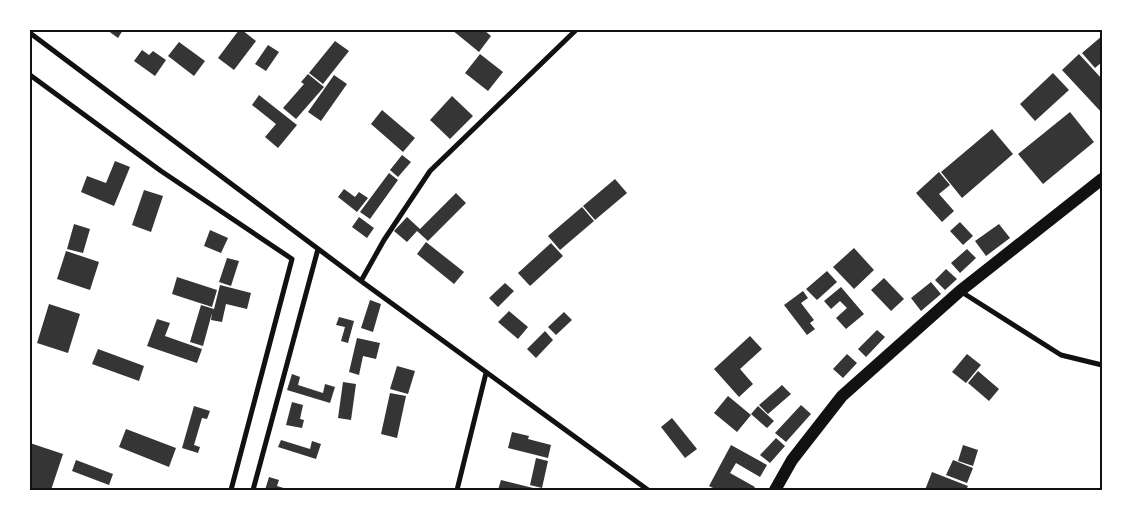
<svg xmlns="http://www.w3.org/2000/svg" width="1132" height="520" font-family="'Fira Sans Condensed',sans-serif">
	<rect width="100%" height="100%" fill="#fff"/>
	<path fill="#353535" d="M107,30H123L118,38Z
		M239,30H242L256,41L234,70L218,58Z
		M452,30H484L491,36L479,52Z
		M1102,36V62L1095,68L1082,53Z
		M335,41L349,51L323,84L309,73Z
		M179,42L205,61L194,76L168,56Z
		M268,45L279,52L266,71L255,64Z
		M142,50L149,55L153,51L166,60L155,76L134,61Z
		M480,54L503,72L488,91L465,73Z
		M1079,54L1102,79V113L1062,70Z
		M1053,73L1069,90L1035,121L1020,104Z
		M308,74L324,87L296,119L283,108L304,84L301,82Z
		M334,75L347,84L321,121L308,112Z
		M259,95L297,125L278,148L265,137L276,124L252,105Z
		M452,96L473,116L450,139L430,120Z
		M382,110L415,138L403,152L371,124Z
		M1070,112L1094,142L1043,184L1018,154Z
		M992,129L1013,154L962,198L941,172Z
		M402,155L411,162L398,177L390,170Z
		M115,161L130,167L114,206L81,192L87,176L106,183Z
		M939,172L950,185L939,194L954,211L942,222L916,193Z
		M389,173L398,180L370,219L360,212Z
		M615,179L627,193L595,220L583,206Z
		M344,189L355,197L359,192L368,198L357,212L338,197Z
		M144,190L163,196L151,232L132,225Z
		M456,193L466,203L428,241L417,231L407,242L394,231L407,217L420,229Z
		M582,207L594,221L560,250L548,236Z
		M359,217L374,228L367,238L352,227Z
		M960,222L973,236L963,245L950,231Z
		M74,224L90,229L83,253L67,249Z
		M999,224L1010,238L986,256L975,241Z
		M210,230L228,238L221,253L204,246Z
		M426,242L464,272L454,284L417,254Z
		M551,243L563,256L530,286L518,273Z
		M854,248L874,270L854,289L833,267Z
		M967,249L976,258L960,273L951,263Z
		M66,251L99,262L90,290L57,279Z
		M227,258L239,261L231,286L219,282Z
		M946,269L957,279L945,290L935,280Z
		M827,271L837,282L817,300L806,289Z
		M177,277L217,290L212,307L172,294Z
		M884,278L904,299L891,311L871,290Z
		M931,282L941,294L921,311L911,298Z
		M505,283L514,291L498,307L489,298Z
		M220,285L251,293L247,309L226,304L222,322L211,320L212,313L203,346L190,342L201,305L214,309Z
		M841,287L864,314L846,329L836,318L847,308L840,301L831,309L824,301Z
		M803,291L808,298L801,303L814,320L810,323L815,329L807,335L784,305Z
		M370,300L381,304L373,332L361,328Z
		M49,304L80,314L68,353L37,343Z
		M509,311L528,327L518,339L498,322Z
		M564,312L572,320L556,335L548,327Z
		M339,317L354,321L348,343L341,341L345,327L336,325Z
		M157,319L170,323L165,336L202,349L197,363L147,346Z
		M877,330L885,337L866,357L858,349Z
		M545,331L553,340L536,358L527,349Z
		M750,336L762,349L740,369L753,384L739,397L714,369Z
		M357,338L380,343L376,359L363,356L359,375L349,372Z
		M98,349L144,366L139,381L92,364Z
		M847,354L857,363L843,378L833,369Z
		M967,354L981,365L966,383L952,372Z
		M397,366L415,371L408,394L390,389Z
		M978,371L999,389L989,401L968,383Z
		M292,374L300,377L298,385L323,393L325,384L335,387L330,403L287,390Z
		M343,382L356,384L351,420L338,418Z
		M782,385L791,394L768,414L759,405Z
		M390,393L406,396L397,438L381,434Z
		M728,396L751,415L737,432L714,413Z
		M292,402L303,405L300,419L304,420L302,428L286,425Z
		M801,405L811,414L786,442L775,433Z
		M194,406L210,411L207,419L202,418L194,445L200,447L198,453L182,448Z
		M758,406L774,421L767,428L751,414Z
		M672,418L697,449L685,458L661,427Z
		M126,429L176,448L169,467L119,447Z
		M512,432L529,436L528,439L551,445L548,458L508,448Z
		M776,438L785,446L770,463L760,455Z
		M281,440L310,449L312,441L321,444L316,459L278,447Z
		M30,443L63,454L51,490H30Z
		M731,445L767,465L760,477L736,463L730,473L755,487L753,490H717L709,486Z
		M963,445L978,450L973,466L958,461Z
		M536,458L548,461L542,488L530,485Z
		M76,460L113,474L109,485L72,471Z
		M953,460L973,468L967,483L946,475Z
		M932,472L968,486L966,490H925Z
		M269,477L279,480L277,486L290,490H265Z
		M501,480L537,489V490H498Z"/>
	<g fill="none" stroke-linecap="round" stroke-linejoin="round">
		<path stroke="#111" stroke-width="5" d="M30,33L361,281L648,490
			M30,75L161,171L292,259L231,490
			M361,281L384,240L430,171L576,30
			M960,291L1061,355L1102,365
			M253,490L318,249
			M457,490L486,373"/>
		<path stroke="#111" stroke-width="12" d="M775,490L792,460L842,396L960,291L1102,179"/>
	</g>
	<rect width="1132" height="520" fill="none" stroke="#ffffff" stroke-width="62"/>
	<rect x="31" y="31" width="1070" height="458" fill="none" stroke="#111" stroke-width="2"/>
</svg>
